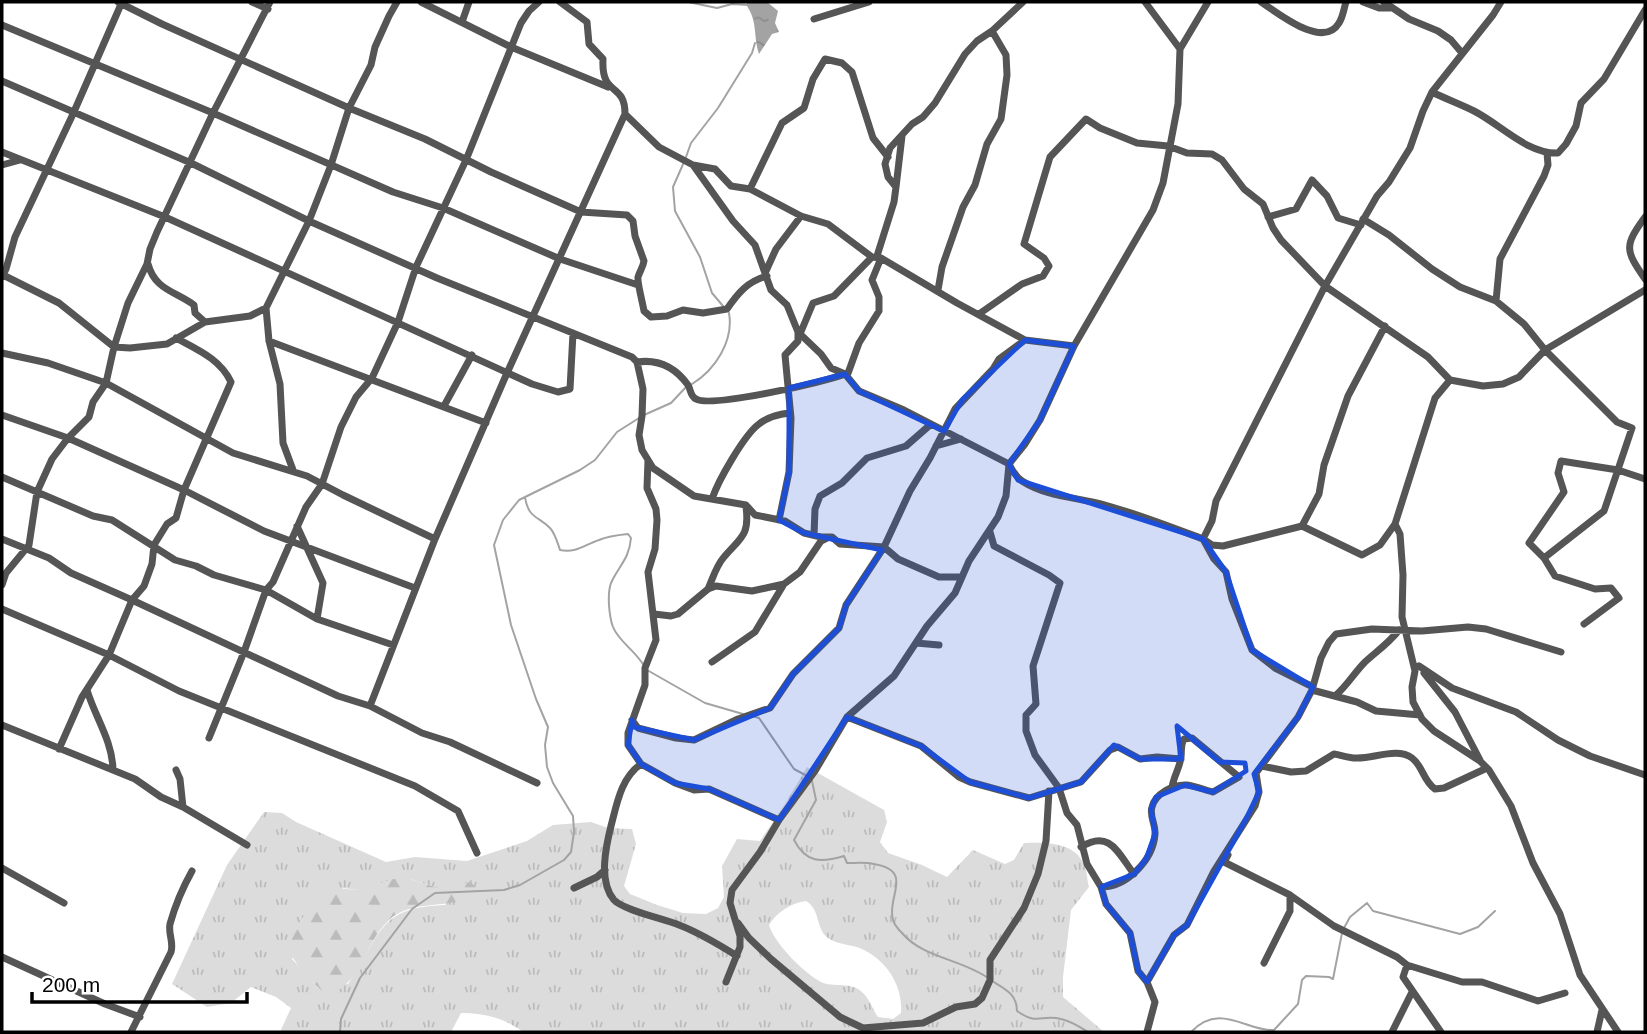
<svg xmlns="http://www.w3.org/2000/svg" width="1647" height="1034" font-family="Arial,sans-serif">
	<defs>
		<pattern id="grass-tufts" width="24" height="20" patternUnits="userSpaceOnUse" patternTransform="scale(1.75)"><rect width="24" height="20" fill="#dcdcdc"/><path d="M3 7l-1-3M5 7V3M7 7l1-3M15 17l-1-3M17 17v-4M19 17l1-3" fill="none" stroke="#bbb"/></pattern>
		<pattern id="forest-firs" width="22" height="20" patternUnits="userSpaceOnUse" patternTransform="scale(1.75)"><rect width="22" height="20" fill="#dcdcdc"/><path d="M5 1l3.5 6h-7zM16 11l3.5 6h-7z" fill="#bbb"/></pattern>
		<pattern id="water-ripples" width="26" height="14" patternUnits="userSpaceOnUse" patternTransform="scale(1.75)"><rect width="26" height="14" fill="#a3a3a3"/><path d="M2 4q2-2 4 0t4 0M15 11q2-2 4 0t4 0" fill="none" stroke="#8b8b8b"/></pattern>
	</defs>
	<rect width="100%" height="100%" fill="#fff"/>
	<path fill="url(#grass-tufts)" fill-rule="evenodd" d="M807,767L884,810L887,822L880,842L888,853L922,865L947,877L973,850L1005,864L1014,860L1024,843C1045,842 1074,842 1084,864C1087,871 1087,880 1089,887L1071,910L1063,977V997L1104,1032H523C504,1018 485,1013 461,1013L451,1032H280L291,1008L276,997L251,987L231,1003L207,1007L172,984L227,865L264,812L282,813L296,822L386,862L415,857L467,861L527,841L553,825L591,822L608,828L632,829L636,844L624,886L630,894L657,905L683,913L706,914L718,908L724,897L722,866L737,839L760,841L785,804ZM410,879L435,887L447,886L446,905C376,907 382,935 348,984L318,988L292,959L343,888L358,890ZM806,901C821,910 815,928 828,938C837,945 853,944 864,950C888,962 903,987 901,1013L893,1019L878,1017C873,1010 869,998 863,993C852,981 833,988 821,982C804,973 774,943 769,925C777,912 791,903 806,901Z"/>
	<path fill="url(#forest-firs)" d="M393,879H410L435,887L471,882L479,892C452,912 412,897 388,921C364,944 363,983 328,995C314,986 293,963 288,947C299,926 308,896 334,890C343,887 352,891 361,889C372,886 382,882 393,879Z"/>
	<path fill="url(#water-ripples)" d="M747,2H767L778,11L775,23L779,32L772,34L759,54C753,35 758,23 747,6Z"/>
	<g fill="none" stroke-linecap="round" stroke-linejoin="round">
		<path stroke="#a3a3a3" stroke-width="2" d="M688,2L717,8L732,4L749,5
			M686,157L691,143L718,108L752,53L755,43
			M684,162L673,187L675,211L700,257L712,293L723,306
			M692,384C715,370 734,341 729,313
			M644,415L671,403L687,386
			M525,497C528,518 538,516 550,528C555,533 558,544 560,550C577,553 584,545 599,540C608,536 618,535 628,534L631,538C629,560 619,565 611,583C607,594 609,616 613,627C619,642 636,651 644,666
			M647,670L705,703L743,714
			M752,716L759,718L794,769L809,777
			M812,781L816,800L794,840C806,863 821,863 844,856L847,863C856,863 866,862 874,864C915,871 886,897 893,920C894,924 899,930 902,933C923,958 961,959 988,978
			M1344,928L1350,917L1367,903L1373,911L1460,934L1478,927L1495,911
			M992,981C1005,989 1017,994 1017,1011C1038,1026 1041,1014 1061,1019C1071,1021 1080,1027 1088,1032
			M340,1032L341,1019L360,978L412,909L435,893L504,890L520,885L564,860L571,852L574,832L573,816L553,783L547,767L545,745L548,727L536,699L511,625L494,545L503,520L519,500L580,470L595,460L617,432L639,418
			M1191,1032C1220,1001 1247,1032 1274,1030L1298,1004L1302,980L1306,976L1329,977L1333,979L1342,933"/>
		<path stroke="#555" stroke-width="7" d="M118,2L162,24L349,108L425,139L491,172L581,212L627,215L633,221L635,236L644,261C643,267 640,271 638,277C637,282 643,304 644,311L651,317L667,316L683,310L703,313L727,309C738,293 748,281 767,276
			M252,2L268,9
			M421,2L511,47L608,87
			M1145,2L1180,49
			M1261,2C1278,13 1323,50 1339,23C1343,17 1344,8 1346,2
			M1363,2L1379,8H1392
			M1384,2L1409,19L1438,31L1451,40L1462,53
			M814,19L869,2
			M462,22L469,2
			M2,25L213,113L393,192L443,208L560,259L638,285
			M2,81L191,163L309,221L437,278L632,357L637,362L643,389L642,416L639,435L642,450L653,468L694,496L746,505L755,515L785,521L804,533L821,537H832L840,544L884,547L898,559L939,577H962
			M1432,92C1446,99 1460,104 1474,111C1500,124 1527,154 1558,153L1566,144L1576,126L1581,103L1604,79L1645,10
			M625,114L659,147L693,165L733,221L755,245L771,290L787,305L798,332L821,354L831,368L845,374L859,391L904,410L1009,464C1012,470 1016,477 1022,481C1047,497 1077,497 1105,505C1138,514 1171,527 1203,539L1212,545L1223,546L1302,526L1362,555L1380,545L1395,524L1400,534L1403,575L1402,617L1415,671L1412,687L1413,702L1422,719L1434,731L1480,761L1489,770L1511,806L1533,863L1560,914L1580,975L1618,1032
			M2,152L165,217L532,384L558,392L570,389L573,333
			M2,165L20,160
			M693,165L715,169L731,186L750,189L801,216L828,224L872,257L881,258L957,303L1025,340L1074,346
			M896,187L902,136
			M750,189L782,123L804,108L813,79L825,59L842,63L852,72L873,138L888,157
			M1268,217L1296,209L1312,180L1327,196L1338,218L1361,225
			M1645,217C1624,246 1625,250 1645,279
			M1363,219L1389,235L1432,269L1460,287L1496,301L1524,324L1545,350L1617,422L1632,428L1604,511L1544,558
			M877,256L894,202L896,187L888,177L885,164L890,148L912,124L923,117L935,103L965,54L977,41L992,31L1023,2
			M148,264C155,290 175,291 194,305L195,313L205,322
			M766,271L776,249L801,216
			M3,275L59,303L114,347L130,348L167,344L205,322L250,316L266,308
			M2,277L6,269L15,237L73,114L122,2
			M938,290L942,267L963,207L975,185L987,144L1001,119L1007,75L1006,55L992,31
			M1496,301L1500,259L1544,176L1548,165L1547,153
			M979,314L1022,284L1043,276L1049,266L1044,258L1024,244L1050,157L1086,119L1100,128L1137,143L1168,146L1187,153L1212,154L1222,160L1244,189L1263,204L1273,228L1281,240L1325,286L1428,357L1450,380
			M800,334L813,303L834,296L872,257
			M176,338C198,350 220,359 231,382L184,490L176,518L167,524L154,545L152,564L144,586L132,600L338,696L370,706L422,733L450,742L537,783
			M269,341L486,423
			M2,353L48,363L106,383L233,453L307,476L343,495L435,539
			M637,362C658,359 675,367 688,385C691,390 690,396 696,399C711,408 825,382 845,374
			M847,376L859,343L879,311V297L872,280L881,258
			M444,406L472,355
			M2,415L68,438L184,490L264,531L415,588
			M936,446L961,439
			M648,460L647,488L656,509L657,520L655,549L648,572L656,640L645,668V685L628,733V745L641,764L675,783L694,790L709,789L779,820
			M293,470L283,443L280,384L269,341L266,308L309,221L331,165L349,108L371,65L375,47L389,16L397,2
			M2,477L93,516L112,520L175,560L196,566L214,575L266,590L317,619
			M712,499C718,481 744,435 759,424C768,417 779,414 790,413
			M779,520L789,472L791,418L785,355L798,341V332
			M1395,524L1435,398L1450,380L1483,386L1503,384L1519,377L1545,350L1645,290
			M297,526L323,583L317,619L393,645
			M1302,526L1319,494L1324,465L1348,396L1385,326
			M990,532L994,546L1049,575L1060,583L1033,666L1036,704L1026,715V731L1035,755L1059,788L1067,813L1077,825L1087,864L1101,887L1106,904L1130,933L1138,971L1147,982L1155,1002L1147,1032
			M814,535L815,509L820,496L842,483L867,458L906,446L930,425
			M2,539L49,558L71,573L132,600L109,655L82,697L59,749
			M2,585L6,573L29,545L37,492L52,459L68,438L89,417L93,402L106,383L114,347L128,303L147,264L150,249L157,232L213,113L270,2
			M708,589C713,578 716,566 724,557C740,538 750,536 746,507
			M2,609L109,655L179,691L415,786L458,811L477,853
			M654,614L671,616L678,614L708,589L716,586L752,591L784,584L800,572L821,541L827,538
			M1584,624L1619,598L1611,588L1595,589L1555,576L1544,558L1529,543L1564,492L1558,473L1561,461L1618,470L1645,479
			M916,643L939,645
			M712,662L755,632L784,584
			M1419,666L1452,688L1516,712L1558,740L1590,756L1645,775
			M1424,673L1455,712L1480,760
			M1313,687L1275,668L1252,650L1232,599L1226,572L1214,559L1203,539L1212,521L1216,501L1325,286L1377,196L1389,182L1410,148L1423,111L1432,92L1493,15L1501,2
			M87,690C95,717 112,740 113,769
			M1312,690L1357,702L1376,711L1420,715
			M1335,696C1347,686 1354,673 1365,662C1377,651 1389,643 1399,630
			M370,706L435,539L507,373L625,114C625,81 601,98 603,59L589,44L587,22L560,2
			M847,717L921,746L959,777L970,782L1029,798L1081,782L1110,750L1118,747L1140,759L1157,757L1181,759
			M632,720L638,728L676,738L694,740L738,719L770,708L793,674L839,628L846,605L884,547L910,491L930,458L955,409L993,369L999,359L1025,340
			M2,725L135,779L161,797L183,807L247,845
			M209,738L244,652L266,590L273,582L306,507L322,484L341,427L356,397L372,378L398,322L416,267L466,160L521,23L529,11L539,2
			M641,764C621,778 617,803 611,826C606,846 598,881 614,900C623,910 665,919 679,925C700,933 718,944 737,956
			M1262,766L1291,772L1306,771L1334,754C1341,755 1349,758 1356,758C1373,759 1397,747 1412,758C1423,766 1423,781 1435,789L1444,788L1487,768
			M176,770L180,779L183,807
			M1081,847C1110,829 1118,853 1134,874
			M1228,855L1224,862L1290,895L1334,926L1397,957L1407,965L1403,977L1441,1032
			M2,868L64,903
			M1101,887C1126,887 1153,861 1155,834C1156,825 1149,816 1152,807C1155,794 1173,784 1187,785C1195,786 1205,790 1213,792L1239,777L1192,738L1184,739C1180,746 1182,749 1181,757C1180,768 1173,777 1172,788
			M574,888L597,877L605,870
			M738,923L749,938L771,959L840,1017L863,1028L923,1023L956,1007L975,1004L982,998L990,980V960L1024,908L1038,874L1046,841L1049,791
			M2,957L105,1004L140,1017
			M1264,963L1290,911V895
			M1407,965L1462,982H1482L1538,1001L1565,993
			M726,982L740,947V936L730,903L732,890L760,852L779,820L815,771L847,717L894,676L927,626L955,593L969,561L998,517L1006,496L1009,464L1025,444L1040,420L1074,346L1153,210L1163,183L1178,104L1180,49L1208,2
			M1147,982L1174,935L1187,925L1214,871L1255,806L1259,792L1256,773L1298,717L1312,690L1321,658L1329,642L1336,634L1372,629L1422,631L1468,627L1486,629L1561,652
			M131,1032L171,952C174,942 168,934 170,924C175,906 183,887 192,871
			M1392,1032L1412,992
			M1597,1032L1602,1010"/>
	</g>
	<path fill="#1d4ed8" fill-opacity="0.2" stroke="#1d4ed8" stroke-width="5" stroke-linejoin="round" d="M1025,340L1074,346L1040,420L1009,464L1018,480L1203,539L1226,572L1252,650L1313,687L1298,717L1254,774L1259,792L1246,819L1187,925L1174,935L1147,982L1138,971L1130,933L1106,904L1101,887L1134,874L1146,859L1155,834L1151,809L1156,797L1185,785L1213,792L1246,771L1245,763L1220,762L1177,726L1181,759H1140L1114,745L1081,782L1029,798L970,782L921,746L847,717L779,820L709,789L675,783L641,764L628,745L632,720L634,727L694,740L770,708L793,674L839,628L846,605L882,550L804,533L779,520L789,472V388L845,374L859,391L944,431L962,400Z"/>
	<rect width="1647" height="1034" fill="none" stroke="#000000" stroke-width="7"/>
	<path d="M32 992v10h215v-10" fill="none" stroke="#000000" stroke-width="3.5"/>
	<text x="42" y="992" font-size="21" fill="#000000" stroke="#ffffff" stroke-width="5" paint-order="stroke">200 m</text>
</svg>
